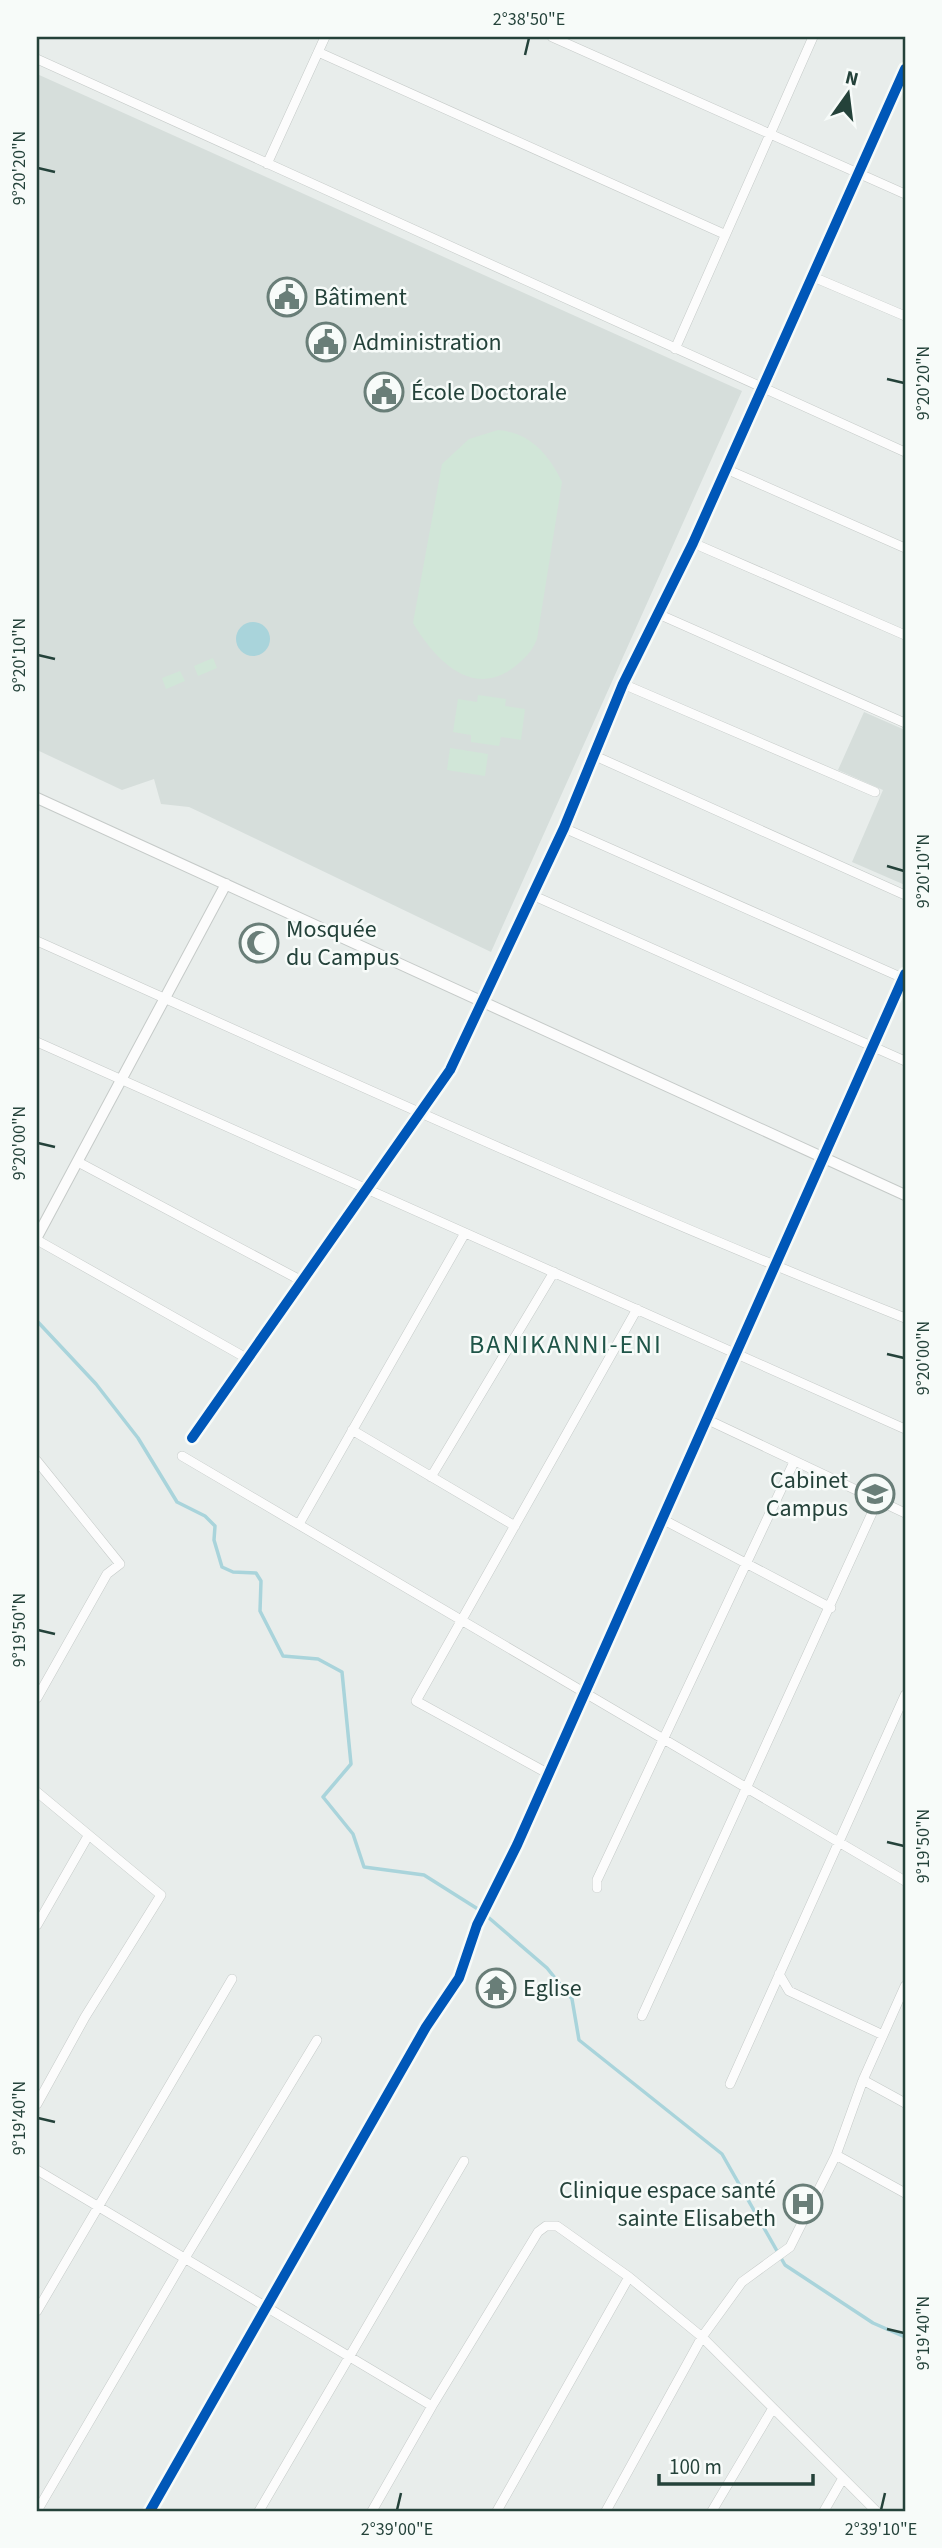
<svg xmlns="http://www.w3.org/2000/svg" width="942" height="2548" font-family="'Source Sans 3',sans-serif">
	<rect width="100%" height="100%" fill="#e8edeb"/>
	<path fill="#d6dedb" d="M37,74L742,391L491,952L204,814L189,807L161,804L154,779L122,790L37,750Z
		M864,712L905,730V885L852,862L883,790L838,770Z"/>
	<path fill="#d1e6d8" d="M498,430C529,432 549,454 562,482L537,639C532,652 524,659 513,668C471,699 434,658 413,623L442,464L469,439Z
		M213,658L217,668L198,676L194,666Z
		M180,671L185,681L166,689L162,678Z
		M478,695L506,699L505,706L525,709L521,740L501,737L499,746L471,742V735L453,732L458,699L477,702Z
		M450,748L488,754L485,776L447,770Z"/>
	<path fill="#a9d4db" d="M236 639a17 17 0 1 1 34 0a17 17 0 1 1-34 0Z"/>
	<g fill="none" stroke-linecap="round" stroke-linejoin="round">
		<path stroke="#a9d4db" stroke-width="3.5" d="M37,1321L96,1384L138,1438L177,1502L205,1516L215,1526L214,1540L222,1567L233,1572L256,1573L261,1581L260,1611L283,1656L318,1659L342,1672L351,1764L323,1797L353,1834L364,1867L424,1875L481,1911L547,1968L572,1999L579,2040L722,2154L785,2265L873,2323L905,2337"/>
		<defs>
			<path id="minor" d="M552,37L905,194
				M318,52L724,234
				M37,59L905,452
				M267,164L325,37
				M811,276L905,316
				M675,349L813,37
				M726,469L905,548
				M693,543L905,635
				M656,613L905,723
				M623,684L875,792
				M593,755L905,895
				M564,828L905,979
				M532,895L905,1061
				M37,941C325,1070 612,1202 905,1318
				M37,1042L905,1429
				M78,1162L302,1281
				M37,1240L248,1359
				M706,1419L905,1513
				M352,1430L515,1526
				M192,1438L450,1070L564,828L623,684L693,543L905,69
				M182,1456L905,1881
				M37,1461L120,1564L107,1574L37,1698
				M431,1477L554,1272
				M662,1519L831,1608
				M299,1524L465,1233
				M547,1773L416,1701L637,1309
				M37,1792L161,1895L85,2017L37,2104
				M597,1888V1880L794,1462
				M37,1925L88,1836
				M779,1974L789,1991L883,2035
				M642,2016L878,1500
				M863,2080L905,2103
				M730,2084L905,1695
				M836,2155L905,2193
				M37,2170L432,2406
				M37,2311L232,1979
				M37,2511L185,2258L317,2040
				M150,2511L426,2027L459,1978L477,1925L517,1845L905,974
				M259,2511L464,2161
				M372,2511L432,2406L538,2232L546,2226H557L629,2277L702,2337L876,2511
				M497,2511L629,2277
				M606,2511L702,2337L742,2282L790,2247L836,2155L863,2080L905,1986
				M712,2511L773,2408
				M824,2511L843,2478"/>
			<path id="tertiary" d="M37,798L905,1195
				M37,1237L226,884"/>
		</defs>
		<use href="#minor" stroke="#c5cac8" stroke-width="10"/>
		<use href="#tertiary" stroke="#c5cac8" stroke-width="12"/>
		<use href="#minor" stroke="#fcfcfc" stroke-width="9"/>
		<use href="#tertiary" stroke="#fcfcfc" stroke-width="10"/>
		<defs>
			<path id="cycleway" d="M192,1438L450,1070L564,828L623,684L693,543L905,69
				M150,2511L426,2027L459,1978L477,1925L517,1845L905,974"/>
		</defs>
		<use href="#cycleway" stroke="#f7fbf9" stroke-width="15"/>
		<use href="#cycleway" stroke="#0057b8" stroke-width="10"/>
	</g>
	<path fill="none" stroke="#24423a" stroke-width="2.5" d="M525,55L529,38M38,168L55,172M887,379L904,383M38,655L55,659M887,866L904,871M38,1143L55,1147M887,1354L904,1358M38,1630L55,1634M887,1842L904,1846M38,2118L55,2122M887,2329L904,2333M397,2510L401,2493M881,2510L885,2493"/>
	<defs>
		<symbol id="civic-ring" viewBox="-11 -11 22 22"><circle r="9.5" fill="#f7fbf9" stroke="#697e78" stroke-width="1.5"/><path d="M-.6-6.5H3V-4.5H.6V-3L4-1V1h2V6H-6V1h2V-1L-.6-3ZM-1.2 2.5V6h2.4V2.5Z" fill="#697e78"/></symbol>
		<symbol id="mosque-ring" viewBox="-11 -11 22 22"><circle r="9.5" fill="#f7fbf9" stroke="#697e78" stroke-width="1.5"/><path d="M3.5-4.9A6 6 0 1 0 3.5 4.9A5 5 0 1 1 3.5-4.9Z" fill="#697e78"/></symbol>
		<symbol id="university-ring" viewBox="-11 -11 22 22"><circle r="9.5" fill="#f7fbf9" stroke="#697e78" stroke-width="1.5"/><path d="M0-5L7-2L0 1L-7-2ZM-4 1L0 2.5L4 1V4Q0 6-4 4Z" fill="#697e78"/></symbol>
		<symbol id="temple-ring" viewBox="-11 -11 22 22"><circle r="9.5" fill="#f7fbf9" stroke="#697e78" stroke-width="1.5"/><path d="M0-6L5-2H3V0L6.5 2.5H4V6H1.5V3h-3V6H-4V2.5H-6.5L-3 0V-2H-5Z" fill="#697e78"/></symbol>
		<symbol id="hospital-ring" viewBox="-11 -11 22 22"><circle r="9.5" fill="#f7fbf9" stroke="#697e78" stroke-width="1.5"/><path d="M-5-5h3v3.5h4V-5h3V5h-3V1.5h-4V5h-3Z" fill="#697e78"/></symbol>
	</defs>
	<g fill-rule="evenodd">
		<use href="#civic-ring" x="265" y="275" width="44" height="44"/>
		<use href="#civic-ring" x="304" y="320" width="44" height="44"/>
		<use href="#civic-ring" x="362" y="370" width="44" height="44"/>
		<use href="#mosque-ring" x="237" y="921" width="44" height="44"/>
		<use href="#university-ring" x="853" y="1472" width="44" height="44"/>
		<use href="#temple-ring" x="474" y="1966" width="44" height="44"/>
		<use href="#hospital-ring" x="781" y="2182" width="44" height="44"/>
	</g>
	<g text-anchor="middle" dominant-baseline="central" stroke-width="5" stroke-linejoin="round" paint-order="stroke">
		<g font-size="24" fill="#24423a" stroke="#f7fbf9" text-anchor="start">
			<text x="314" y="297">Bâtiment</text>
			<text x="353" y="342">Administration</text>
			<text x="411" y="392">École Doctorale</text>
			<text x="286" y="929">Mosquée<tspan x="286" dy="28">du Campus</tspan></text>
			<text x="848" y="1480" text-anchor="end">Cabinet<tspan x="848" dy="28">Campus</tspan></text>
			<text x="523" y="1988">Eglise</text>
			<text x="776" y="2190" text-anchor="end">Clinique espace santé<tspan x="776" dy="28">sainte Elisabeth</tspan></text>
		</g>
		<g font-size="26" letter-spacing="2" fill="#1f5548" stroke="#f7fbf9">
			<text x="566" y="1344">BANIKANNI-ENI</text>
		</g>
	</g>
	<rect width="942" height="2548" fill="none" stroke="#f7fbf9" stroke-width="77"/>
	<g transform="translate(848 94) rotate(14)" stroke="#f7fbf9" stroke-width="5" paint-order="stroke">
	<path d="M0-5L12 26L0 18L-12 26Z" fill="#24423a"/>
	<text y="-10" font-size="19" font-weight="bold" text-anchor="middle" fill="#24423a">N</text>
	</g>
	<path d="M659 2474v10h154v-10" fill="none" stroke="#24423a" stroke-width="3.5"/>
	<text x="669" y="2474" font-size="21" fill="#24423a" stroke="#f7fbf9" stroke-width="5" paint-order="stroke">100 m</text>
	<rect x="38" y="38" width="866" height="2472" fill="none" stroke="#24423a" stroke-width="2.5"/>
	<g font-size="18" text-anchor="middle" fill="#24423a">
		<text x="529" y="25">2°38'50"E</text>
		<text transform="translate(19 168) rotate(-90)" y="6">9°20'20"N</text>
		<text transform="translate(923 383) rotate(-90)" y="6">9°20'20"N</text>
		<text transform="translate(19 655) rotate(-90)" y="6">9°20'10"N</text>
		<text transform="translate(923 871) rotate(-90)" y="6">9°20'10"N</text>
		<text transform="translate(19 1143) rotate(-90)" y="6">9°20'00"N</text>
		<text transform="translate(923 1358) rotate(-90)" y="6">9°20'00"N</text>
		<text transform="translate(19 1630) rotate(-90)" y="6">9°19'50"N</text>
		<text transform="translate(923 1846) rotate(-90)" y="6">9°19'50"N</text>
		<text transform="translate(19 2118) rotate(-90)" y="6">9°19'40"N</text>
		<text transform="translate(923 2333) rotate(-90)" y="6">9°19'40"N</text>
		<text x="397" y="2535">2°39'00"E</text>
		<text x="881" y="2535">2°39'10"E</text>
	</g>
</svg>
